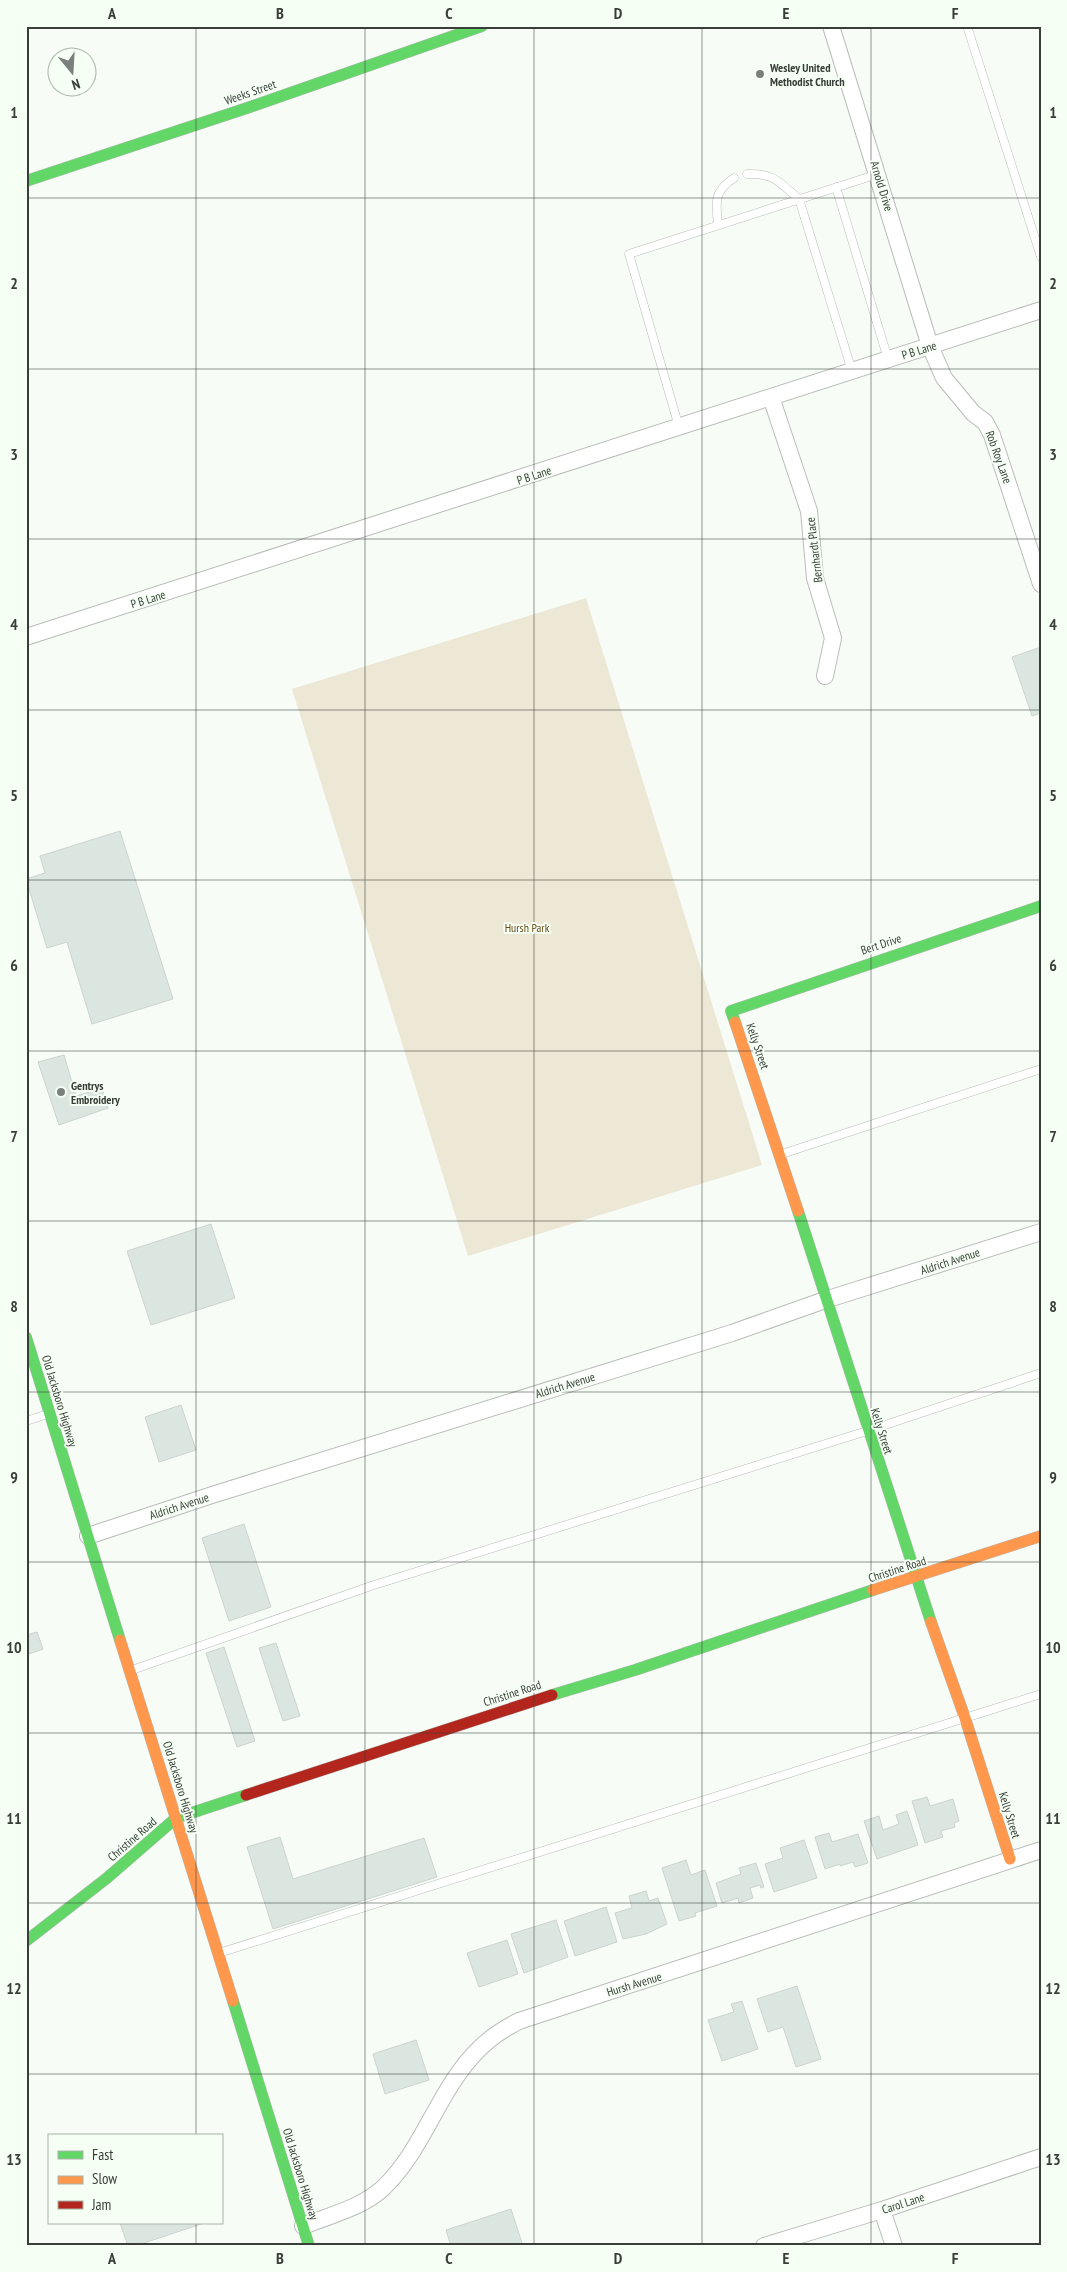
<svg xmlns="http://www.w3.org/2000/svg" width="1067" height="2272" font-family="'PT Sans Narrow',sans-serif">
	<rect width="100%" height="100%" fill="#f7fcf7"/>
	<path fill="#ede7d5" d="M586,598L762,1165L468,1256L292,689Z"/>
	<path fill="#dce6e1" stroke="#cdd3cf" d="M1041,647V713L1032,716L1012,657Z
		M120,831L173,999L92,1024L67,942L47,948L26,879L45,873L40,856Z
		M64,1055L76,1096L102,1088L108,1108L59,1125L38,1062Z
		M211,1224L235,1298L151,1325L127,1251Z
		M181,1405L196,1450L159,1462L145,1417Z
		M244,1524L271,1607L229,1621L202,1538Z
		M37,1632L43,1649L26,1655V1635Z
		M276,1643L300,1716L283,1721L259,1648Z
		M224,1647L255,1741L237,1747L206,1653Z
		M927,1797L930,1806L953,1799L959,1821L954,1823L955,1827L941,1831L943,1837L925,1843L912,1801Z
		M907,1811L918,1845L877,1859L864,1821L879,1816L883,1830L899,1824L896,1815Z
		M829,1833L832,1842L858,1834L868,1863L855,1867L853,1862L840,1866V1864L825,1869L815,1837Z
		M280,1837L293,1879L424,1838L437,1877L273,1929L247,1847Z
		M804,1840L817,1878L774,1892L765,1864L783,1858L780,1848Z
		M686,1860L691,1875L705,1870L717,1906L695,1913L696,1916L679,1921L662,1868Z
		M756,1863L764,1887L761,1888L760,1885L750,1888L753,1898L739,1903L738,1898L722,1903L716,1883L741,1874L739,1868Z
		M646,1891L649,1901L658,1898L667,1924L646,1934L623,1939L615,1913L632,1908L629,1896Z
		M606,1907L617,1942L575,1956L564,1921Z
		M556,1920L568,1957L524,1973L511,1934Z
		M507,1940L518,1974L479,1987L467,1953Z
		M797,1986L821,2059L796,2067L783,2027L768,2032L757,1999Z
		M742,2001L758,2049L722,2061L708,2020L734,2012L731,2004Z
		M416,2040L429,2080L385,2094L373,2054Z
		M511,2209L523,2246H451L446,2230Z
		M120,2223H204L135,2246H128Z"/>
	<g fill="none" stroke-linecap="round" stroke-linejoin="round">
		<defs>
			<path id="lane" d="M967,26L1041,257
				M747,174C774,173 779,182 799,199L852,371
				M836,187L888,359
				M718,225C716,202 713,192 734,178
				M679,427L629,254L878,174
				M782,1154L1041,1069
				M26,1421L48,1414
				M132,1670L371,1586L867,1431L1041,1373
				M219,1953L1041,1694"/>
			<path id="street" d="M831,26L930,346L944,378L973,413L985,422L992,435L1041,584
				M771,397L809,511L815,578L833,638L825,676
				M26,637L1041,310
				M88,1536L212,1495L732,1333L825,1300L1041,1232
				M882,2210L894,2246
				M303,2226C328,2216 361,2208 382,2189C424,2150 438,2089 479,2049C491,2037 505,2028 519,2021L1041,1850
				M764,2246L882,2210L1041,2157"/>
			<path id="fast" d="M26,181L247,108L482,26
				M735,1022L731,1011L1041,906
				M798,1211L931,1622
				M26,1337L120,1640
				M552,1695L635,1670L873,1590
				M26,1941L107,1878L176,1818L246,1795
				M233,2001L309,2246"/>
			<path id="slow" d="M735,1022L798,1211
				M873,1590L1041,1536
				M931,1622L965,1718L1010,1859
				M120,1640L233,2001"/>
			<path id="jam" d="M246,1795L552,1695"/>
		</defs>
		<use href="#lane" stroke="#b8bdb8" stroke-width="9"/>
		<use href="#street" stroke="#b8bdb8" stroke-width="18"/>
		<use href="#fast" stroke="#b8bdb8" stroke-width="12"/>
		<use href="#slow" stroke="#b8bdb8" stroke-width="12"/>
		<use href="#jam" stroke="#b8bdb8" stroke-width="12"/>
		<use href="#lane" stroke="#fefffe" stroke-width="8"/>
		<use href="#street" stroke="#fefffe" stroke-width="16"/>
		<use href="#fast" stroke="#63d668" stroke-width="11"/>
		<use href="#slow" stroke="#ff974d" stroke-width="11"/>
		<use href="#jam" stroke="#b3261e" stroke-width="11"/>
	</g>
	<path fill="none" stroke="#393e39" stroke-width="1" stroke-opacity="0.55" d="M196,26V2136M365,26V2246M534,26V2246M702,26V2246M871,26V2246M26,198H1041M26,369H1041M26,539H1041M26,710H1041M26,880H1041M26,1051H1041M26,1221H1041M26,1392H1041M26,1562H1041M26,1733H1041M26,1903H1041M26,2074H1041M196,2223V2246"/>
	<g fill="#7c807c" stroke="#f5fff4" stroke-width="2">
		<circle cx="760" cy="74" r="5"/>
		<circle cx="61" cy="1092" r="5"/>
	</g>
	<g text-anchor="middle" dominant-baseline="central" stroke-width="4" stroke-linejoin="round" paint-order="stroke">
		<g font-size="12" font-weight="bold" fill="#393e39" stroke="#f5fff4" text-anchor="start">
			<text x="770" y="67">Wesley United<tspan x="770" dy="14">Methodist Church</tspan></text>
			<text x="71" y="1085">Gentrys<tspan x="71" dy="14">Embroidery</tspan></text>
		</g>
		<g font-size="12" fill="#393e39" stroke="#f5fff4">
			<text transform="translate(250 92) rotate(-19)">Weeks Street</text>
			<text transform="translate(882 186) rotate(73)">Arnold Drive</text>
			<text transform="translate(919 350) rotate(-17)">P B Lane</text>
			<text transform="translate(999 457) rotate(70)">Rob Roy Lane</text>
			<text transform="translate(534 475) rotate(-18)">P B Lane</text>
			<text transform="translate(814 550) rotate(-97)">Bernhardt Place</text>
			<text transform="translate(148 599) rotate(-17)">P B Lane</text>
			<text transform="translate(881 944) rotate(-18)">Bert Drive</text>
			<text transform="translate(758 1046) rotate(71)">Kelly Street</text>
			<text transform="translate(950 1261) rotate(-18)">Aldrich Avenue</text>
			<text transform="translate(565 1385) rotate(-17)">Aldrich Avenue</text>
			<text transform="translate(60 1401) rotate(73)">Old Jacksboro Highway</text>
			<text transform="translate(882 1431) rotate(72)">Kelly Street</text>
			<text transform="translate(179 1506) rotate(-18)">Aldrich Avenue</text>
			<text transform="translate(897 1569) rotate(-18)">Christine Road</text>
			<text transform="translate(512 1693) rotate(-18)">Christine Road</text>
			<text transform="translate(181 1787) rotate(73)">Old Jacksboro Highway</text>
			<text transform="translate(1010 1815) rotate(73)">Kelly Street</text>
			<text transform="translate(132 1839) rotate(-41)">Christine Road</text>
			<text transform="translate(634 1984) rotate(-17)">Hursh Avenue</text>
			<text transform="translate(301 2174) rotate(73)">Old Jacksboro Highway</text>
			<text transform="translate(903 2203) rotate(-18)">Carol Lane</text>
		</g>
		<g font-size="12" fill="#694e1a" stroke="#f5fff4">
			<text x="527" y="927">Hursh Park</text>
		</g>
	</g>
	<rect width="1067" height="2272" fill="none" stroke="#f5fff4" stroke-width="55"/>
	<rect x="48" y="2134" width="175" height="90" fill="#f5fff4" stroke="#aab2a9"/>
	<rect x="58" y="2151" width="25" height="8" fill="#63d668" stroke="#aab2a9"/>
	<text x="92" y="2160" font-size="15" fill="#393e39">Fast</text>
	<rect x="58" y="2176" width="25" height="8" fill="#ff974d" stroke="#aab2a9"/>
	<text x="92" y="2184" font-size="15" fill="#393e39">Slow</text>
	<rect x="58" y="2201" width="25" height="8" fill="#b3261e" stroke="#aab2a9"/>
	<text x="92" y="2210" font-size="15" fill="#393e39">Jam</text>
	<g transform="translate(72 72) rotate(162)"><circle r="24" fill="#f5fff4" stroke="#aab2a9"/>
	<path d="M0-4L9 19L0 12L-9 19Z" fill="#7c807c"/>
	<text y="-8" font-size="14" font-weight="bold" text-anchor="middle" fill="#393e39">N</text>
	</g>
	<rect x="28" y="28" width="1012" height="2216" fill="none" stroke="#393e39" stroke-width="2"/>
	<g font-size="16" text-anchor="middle" font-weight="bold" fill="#393e39">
		<text x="112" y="19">A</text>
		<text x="280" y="19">B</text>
		<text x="449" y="19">C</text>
		<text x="618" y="19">D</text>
		<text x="786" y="19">E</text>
		<text x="955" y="19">F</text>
		<text x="14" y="118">1</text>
		<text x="1053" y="118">1</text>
		<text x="14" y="289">2</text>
		<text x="1053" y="289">2</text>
		<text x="14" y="460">3</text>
		<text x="1053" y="460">3</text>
		<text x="14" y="630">4</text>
		<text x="1053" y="630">4</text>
		<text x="14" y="801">5</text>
		<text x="1053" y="801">5</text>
		<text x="14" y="971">6</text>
		<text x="1053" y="971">6</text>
		<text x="14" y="1142">7</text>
		<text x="1053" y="1142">7</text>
		<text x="14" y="1312">8</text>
		<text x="1053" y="1312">8</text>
		<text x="14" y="1483">9</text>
		<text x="1053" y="1483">9</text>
		<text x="14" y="1653">10</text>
		<text x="1053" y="1653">10</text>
		<text x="14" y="1824">11</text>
		<text x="1053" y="1824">11</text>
		<text x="14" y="1994">12</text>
		<text x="1053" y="1994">12</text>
		<text x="14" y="2165">13</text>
		<text x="1053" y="2165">13</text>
		<text x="112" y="2264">A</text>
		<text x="280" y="2264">B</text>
		<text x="449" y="2264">C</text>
		<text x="618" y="2264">D</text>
		<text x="786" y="2264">E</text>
		<text x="955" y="2264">F</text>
	</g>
</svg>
